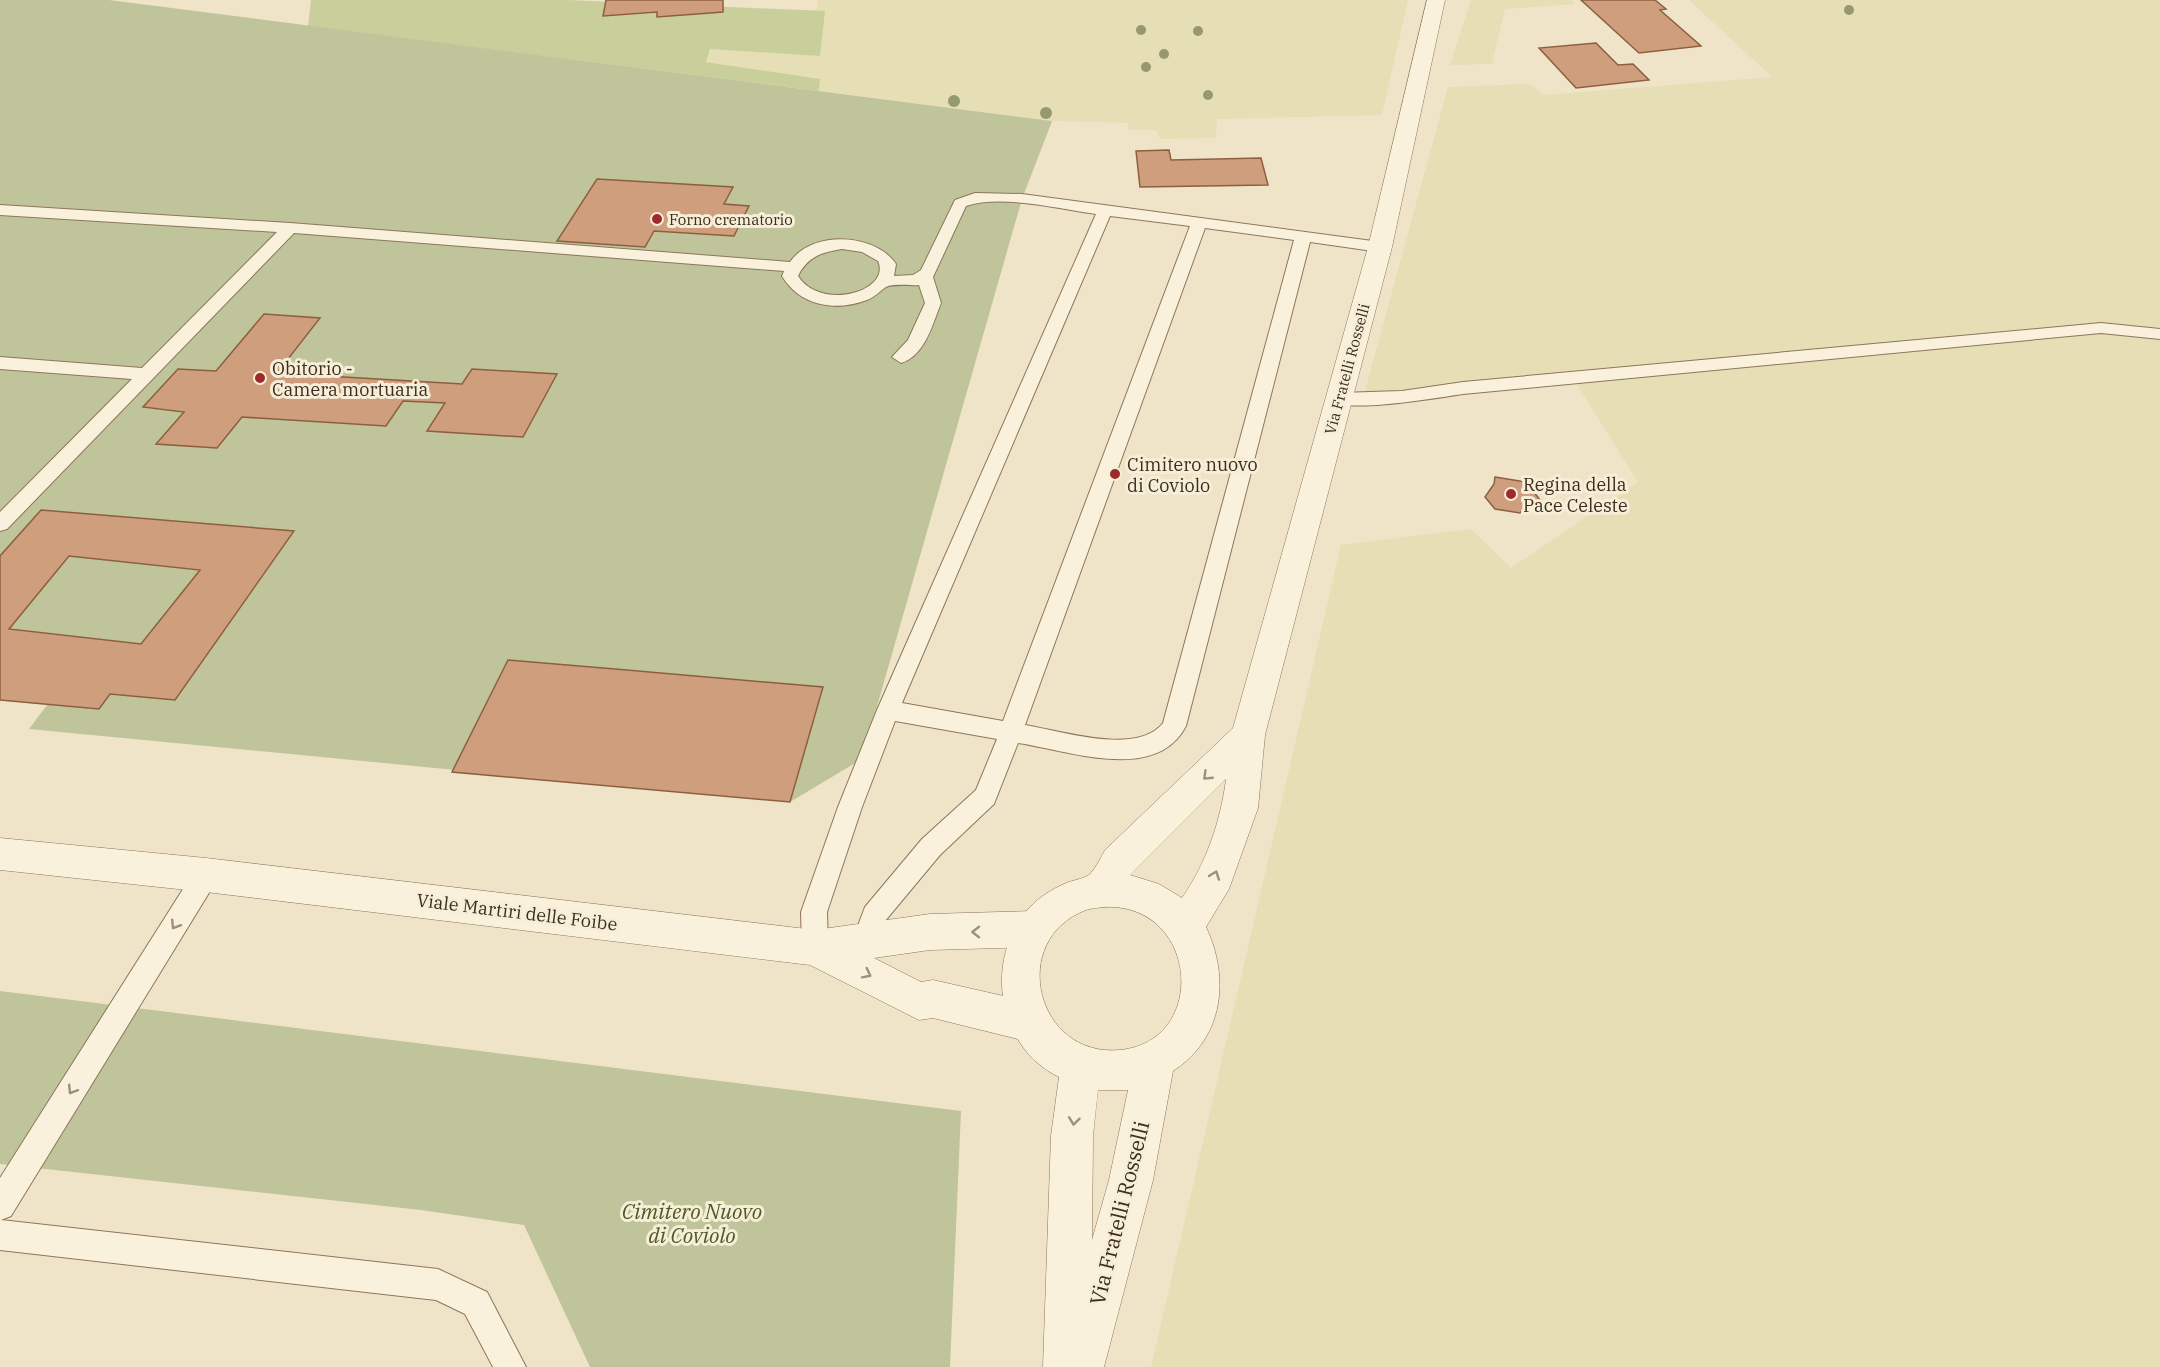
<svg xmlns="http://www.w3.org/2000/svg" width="2160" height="1367" font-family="'IBM Plex Serif',serif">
	<rect width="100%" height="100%" fill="#f0e4c8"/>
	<path fill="#e6deb5" d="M818,0H1408L1382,115L1217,119L1216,138L1160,139L1156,130H1129L1128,123L1052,121L819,91L820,79L706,62L710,49L820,56L824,11H816Z
		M1471,0H1572L1575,4L1505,9L1492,64L1450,65Z
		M1689,0H2160V1367H1151L1341,545L1471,529L1511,568L1638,482L1573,378L1363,398L1448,87L1529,84L1543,95L1772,77Z"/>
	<path fill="#c9cf9b" d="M311,0H569L825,11L820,56L710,49L706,62L820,79L819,91L308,26Z"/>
	<path fill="#bfc49a" d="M0,0H109L1052,121L1022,199L862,759L790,802L29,729L47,705L0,700Z
		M0,991L961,1111L950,1367H590L524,1225L421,1210L0,1164Z"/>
	<path fill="#cf9f7d" stroke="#8d5f41" stroke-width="1.5" fill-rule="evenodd" d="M606,0H723V12L657,17V12L603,16Z
		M1581,0H1655L1666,9L1660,10L1701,46L1639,53Z
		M1596,43L1618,65L1633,64L1649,80L1576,88L1539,48Z
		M1169,150L1171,160L1261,158L1268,185L1140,187L1136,151Z
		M597,179L733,187L724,204L749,206L734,236L654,231L645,247L557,241Z
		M264,314L320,318L277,373L462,384L472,369L557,374L523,437L427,431L445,403L403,401L386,426L242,417L217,448L156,444L184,412L143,407L178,369L216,371Z
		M1495,477L1526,482L1540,500L1529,501L1520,513L1495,509L1485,497L1494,484Z
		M41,510L294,531L175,700L110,694L99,709L0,700V556ZM69,556L200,570L141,644L9,629Z
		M508,660L615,669L823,687L790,802L452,772Z"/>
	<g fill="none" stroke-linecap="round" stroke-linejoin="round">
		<defs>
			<path id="service" d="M975,193L1022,194L1380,242L1388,247L1380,252L1310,242L1186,726C1156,784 1067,750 1018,743L994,804L940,855L885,921L875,948L866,951L857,948L853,939L865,907L922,839L976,790L997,739L895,721L862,807L827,912L828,948L824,957L815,960L806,957L802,948L801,912L838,807L877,710L1096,214C1059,209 1001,194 966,206L933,277L941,303C933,323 925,356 901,363L892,357L908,340L925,303L919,285C910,286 894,283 886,287C880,291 875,297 867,300C835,312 800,306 782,276L784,271L294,233L7,529L0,531V512L132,379L0,369V357L142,368L277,232L0,215V205L290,223L790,262C812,230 875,233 896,264L894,276L913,275L921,270L955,200ZM1110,216L1190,226L1003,721L902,703ZM1205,228L1294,240L1163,723C1137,756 1062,731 1025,725ZM842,249L862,252L878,261C892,291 821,312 798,276C807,257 822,252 842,249Z
				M2101,323L2160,329V339L2101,333L1463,394C1442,397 1340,415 1330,399L1339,393L1402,391L1463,382Z
				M206,864L215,867L219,875L215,883L11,1216L1,1220L438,1269L487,1292L526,1367H493L465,1314L436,1300L0,1250V1178L197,867Z"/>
			<path id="minor" d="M0,838L206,858L815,930L930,914L1034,911L1048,917L1053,929L1048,941L1034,947L930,950L874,958L921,982L933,980L1030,1002L1044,1008L1050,1022L1044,1036L1030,1042L933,1018L919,1020L810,965L206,892L0,870Z"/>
			<path id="tertiary" d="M1427,0H1445L1392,247L1265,735L1258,808L1229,889L1206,927C1230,978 1224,1038 1173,1071L1153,1180L1104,1367H1043L1051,1136L1059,1077C994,1046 983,952 1034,903C1044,894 1056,887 1069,882C1075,880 1086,878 1090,874C1096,868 1101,857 1105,850L1233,728L1368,247ZM1226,779C1221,820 1206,864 1182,898L1159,884L1130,875ZM1104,907C1198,902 1210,1041 1120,1050C1036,1058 1007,940 1086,910C1092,908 1098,908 1104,907ZM1098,1090H1128L1109,1180L1092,1240L1093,1136Z"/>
		</defs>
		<use href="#service" stroke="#8d765c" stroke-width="2"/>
		<use href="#minor" stroke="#8d765c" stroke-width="1"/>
		<use href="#tertiary" stroke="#8d765c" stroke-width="1"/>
		<use href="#service" fill="#faf1dc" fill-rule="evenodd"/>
		<use href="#minor" fill="#faf1dc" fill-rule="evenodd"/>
		<use href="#tertiary" fill="#faf1dc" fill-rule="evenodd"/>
	</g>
	<g fill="#96986f">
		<circle cx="1849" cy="10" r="5"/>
		<circle cx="1141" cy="30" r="5"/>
		<circle cx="1198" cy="31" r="5"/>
		<circle cx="1164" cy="54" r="5"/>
		<circle cx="1146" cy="67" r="5"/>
		<circle cx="1208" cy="95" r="5"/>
		<circle cx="954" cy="101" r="6"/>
		<circle cx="1046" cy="113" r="6"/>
	</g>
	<defs><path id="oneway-chevron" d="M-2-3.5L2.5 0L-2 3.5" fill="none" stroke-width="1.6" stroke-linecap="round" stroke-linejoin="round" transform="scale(1.5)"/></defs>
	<g stroke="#9c907e">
		<use href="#oneway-chevron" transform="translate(1207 776) rotate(136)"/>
		<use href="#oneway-chevron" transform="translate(1215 875) rotate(-70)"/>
		<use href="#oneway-chevron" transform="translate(175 925) rotate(122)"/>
		<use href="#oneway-chevron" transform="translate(976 932) rotate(180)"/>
		<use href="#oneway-chevron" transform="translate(867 974) rotate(27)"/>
		<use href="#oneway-chevron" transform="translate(72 1090) rotate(122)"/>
		<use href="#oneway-chevron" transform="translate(1074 1121) rotate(97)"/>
	</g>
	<g fill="#9e2a2b" stroke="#f7eed8" stroke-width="2">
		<circle cx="657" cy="219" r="6"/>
		<circle cx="260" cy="378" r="6"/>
		<circle cx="1115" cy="474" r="6"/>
		<circle cx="1511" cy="494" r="6"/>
	</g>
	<g text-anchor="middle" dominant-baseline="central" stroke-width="6" stroke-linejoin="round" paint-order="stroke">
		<g font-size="15" fill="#3d2e20" stroke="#f7eed8" text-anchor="start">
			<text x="669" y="219">Forno crematorio</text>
		</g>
		<g font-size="15" fill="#3d2e20" stroke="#f7eed8">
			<text transform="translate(1347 369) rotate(-75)">Via Fratelli Rosselli</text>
		</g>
		<g font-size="18" fill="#3d2e20" stroke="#f7eed8" text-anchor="start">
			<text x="272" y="368">Obitorio -<tspan x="272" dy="21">Camera mortuaria</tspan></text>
			<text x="1127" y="464">Cimitero nuovo<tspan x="1127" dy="21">di Coviolo</tspan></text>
			<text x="1523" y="484">Regina della<tspan x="1523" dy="21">Pace Celeste</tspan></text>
		</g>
		<g font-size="18" fill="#3d2e20" stroke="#f7eed8">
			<text transform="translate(517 912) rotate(7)">Viale Martiri delle Foibe</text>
		</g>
		<g font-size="21" font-style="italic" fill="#4d5a26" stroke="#f7eed8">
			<text x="692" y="1211">Cimitero Nuovo<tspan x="692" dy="24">di Coviolo</tspan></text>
		</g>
		<g font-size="21" fill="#3d2e20" stroke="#f7eed8">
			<text transform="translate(1119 1213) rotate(-76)">Via Fratelli Rosselli</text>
		</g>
	</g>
</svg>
